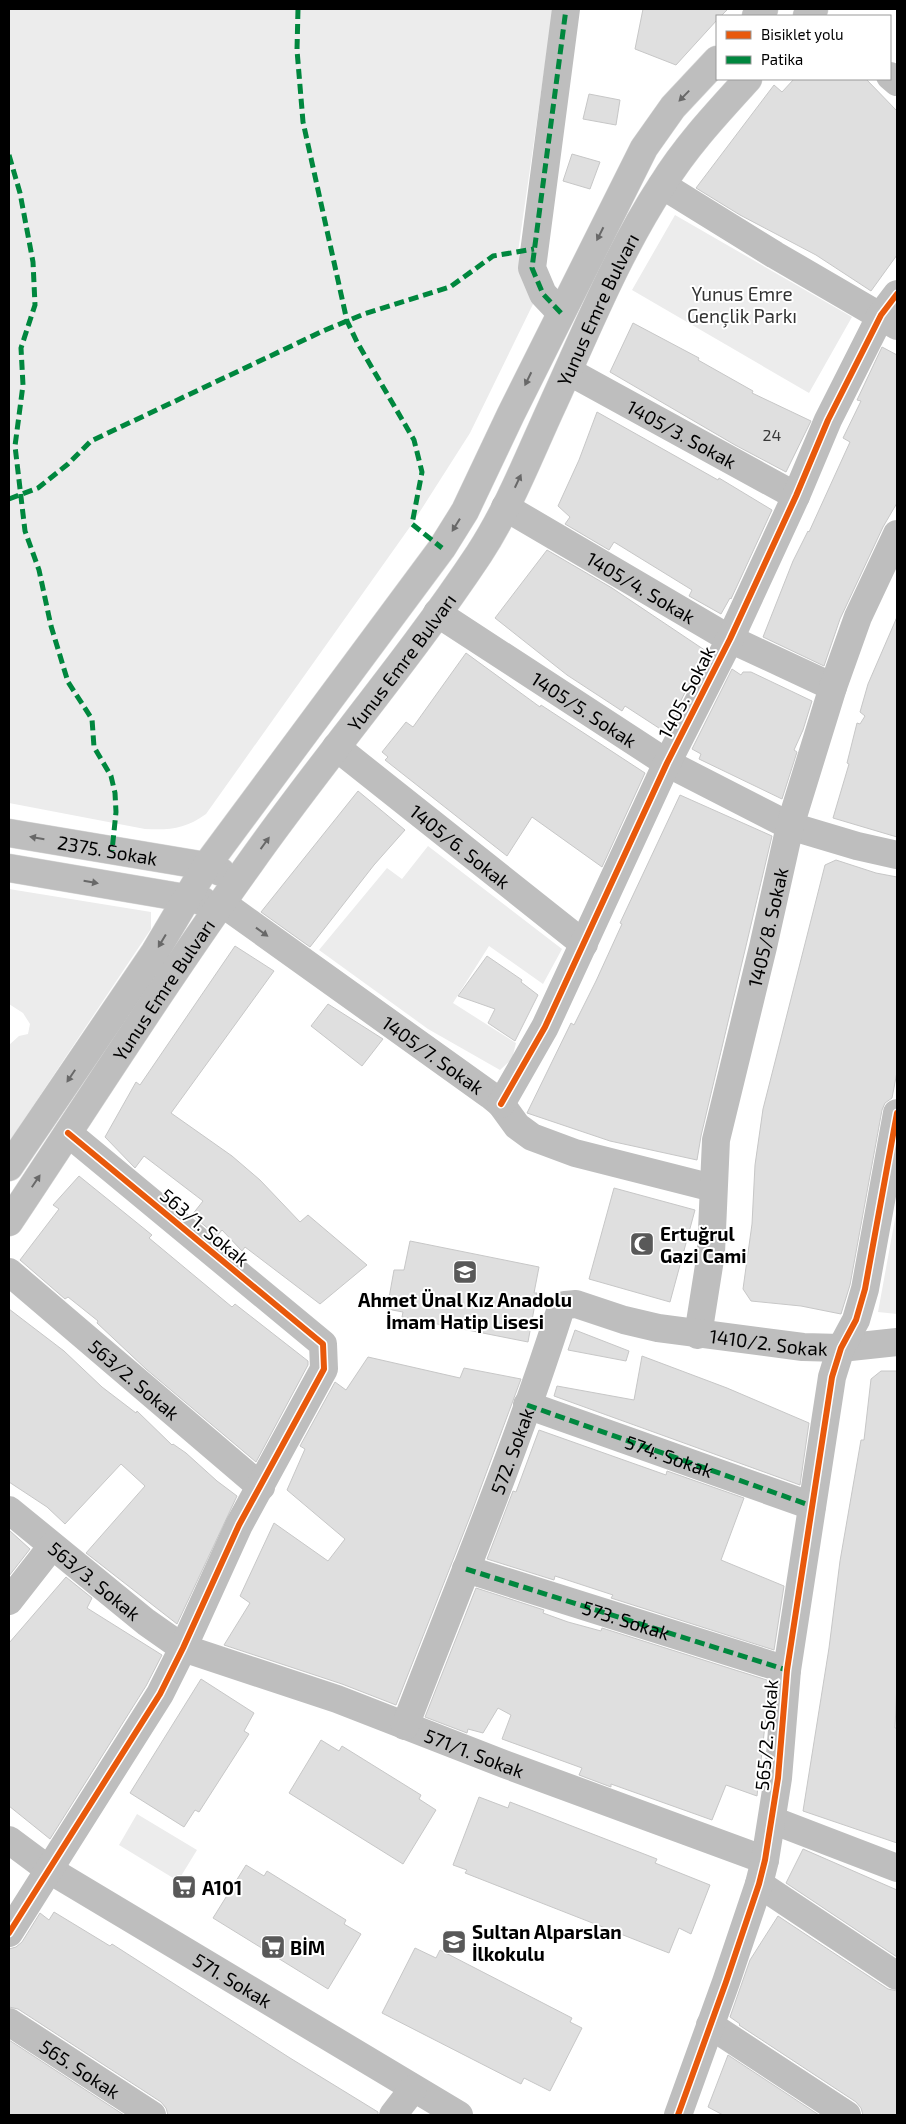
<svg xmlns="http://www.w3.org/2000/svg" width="906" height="2124" font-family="'Exo 2',sans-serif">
	<rect width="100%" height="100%" fill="#fff"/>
	<path fill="#ececec" d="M9,9H553L518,252L536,298L470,433L412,524L206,814C185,829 171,830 145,829L9,803Z
		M675,215L852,317L809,393L632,290Z
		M428,846L562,949L543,984L489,946L453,1003L516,1043L512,1059L500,1070L428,1029L319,950L387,868L402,879Z
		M9,889L151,912V929L9,1142V1045L19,1036L28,1034L30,1024L23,1013L9,1004Z
		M897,1208V1314L878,1312Z
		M137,1814L197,1850L178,1881L119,1845Z"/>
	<path fill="#dfdfdf" stroke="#c7c7c7" d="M643,9H728L721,16H717V20L676,65L635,49Z
		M794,79H866L897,111V255L871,291L816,255L740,215L696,188L774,85L782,92Z
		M589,94L620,100L616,125L583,119Z
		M572,154L600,162L590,189L563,181Z
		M633,323L699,358L698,360L753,391L752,393L811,421L786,472L735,445L610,372Z
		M882,347L897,355V503L883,527L840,619L824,666L763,637L793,561L808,531L809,532L850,442L843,438L861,401L857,400Z
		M597,412L718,480L719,478L772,510L731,599L730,598L721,614L689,596L692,590L614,542L609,550L565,524L570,517L558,506L579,460Z
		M547,550L612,588L706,651L665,732L625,706L622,711L567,675L495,618Z
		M897,617V837L833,818L849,764L847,763L857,723L860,724L865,716L860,712L868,684Z
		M466,653L540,707L541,705L645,773L602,867L532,817L507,856L385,760L388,757L382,752L406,722L413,727Z
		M732,669L741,675L743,672H751L812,701L803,730L794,750L797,752L782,799L699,759L701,754L692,749Z
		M358,791L405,830L374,865L310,947L261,912Z
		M680,795L772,836L701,1136L697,1160L610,1141L527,1113L571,1023L574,1025L596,981L622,924L620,923Z
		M836,860L876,873L897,877V1072L892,1098L885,1103L882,1110L850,1285L841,1314L801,1306L751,1301L743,1289L752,1224L755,1165L763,1109L825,865Z
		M235,946L274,971L171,1113L232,1156L260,1180L300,1222L308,1215L367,1265L320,1304L245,1247L242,1251L222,1230L217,1236L192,1215L203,1201L144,1156L135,1168L105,1137L136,1082L140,1085Z
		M487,956L522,980L521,982L538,995L515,1041L488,1023L495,1009L458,996Z
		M328,1004L383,1039L362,1066L311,1026Z
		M79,1176L152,1235L149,1238L232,1307L235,1304L308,1361V1365L256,1462L146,1369L97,1323L98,1321L68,1297L65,1299L20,1260L59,1209L53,1205Z
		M614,1188L695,1210L670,1302L589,1279Z
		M410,1241L539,1267L534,1293H537L528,1342L402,1317L403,1312L387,1309L394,1270H404Z
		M9,1309L64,1351L102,1387L136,1413L137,1411L172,1445L173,1444L186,1453L217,1481L237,1496L177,1624L86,1553L145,1486L121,1464L65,1524L47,1507L9,1482Z
		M575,1330L629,1351L626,1361L568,1350Z
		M642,1356L727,1388L809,1423L800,1485L554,1396L557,1386L634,1400Z
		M368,1357L460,1378L464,1368L521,1379L471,1514L396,1705L342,1684L224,1645L250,1603L240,1596L274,1523L328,1561L345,1539L287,1490L305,1449L300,1446L335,1382L346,1390Z
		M881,1371H897V1683L895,1728H897V1843L803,1811L829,1648L840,1561L861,1440H864L871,1379Z
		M539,1430L666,1475L667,1471L744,1498L721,1560L784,1586L774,1650L611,1598L613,1595L555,1576L554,1580L487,1559L513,1491L516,1492Z
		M9,1530L30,1549L9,1576Z
		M66,1577L92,1598L87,1608L162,1655L146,1686L50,1839L9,1806V1643Z
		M476,1588L544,1610L543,1613L568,1622L601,1631L602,1628L770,1681L757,1796L726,1785L712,1820L611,1784V1787L579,1775L582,1768L502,1739L511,1715L498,1708L483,1733L468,1729L467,1733L425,1717Z
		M201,1679L254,1713L244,1731L249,1734L199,1812L195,1810L184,1827L130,1793Z
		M321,1740L339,1751L342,1746L421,1795L419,1799L436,1810L403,1864L289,1793Z
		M479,1797L508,1808L510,1802L657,1859L655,1863L710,1885L691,1934L679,1928L669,1953L465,1873L467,1870L453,1865Z
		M803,1849L897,1890V1957L786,1883Z
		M246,1865L264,1876L267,1871L346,1920L344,1924L361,1934L328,1989L213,1918Z
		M54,1912L110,1946L112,1944L290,2058L378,2112V2115H168L166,2108L161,2102L18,2009L9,2007V1949L16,1947L22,1942L40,1913L49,1920Z
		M778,1916L888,1989L897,1991V2115H863L861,2108L856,2102L739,2025L740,2024L730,2017L750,1960Z
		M415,1948L436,1958L440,1950L572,2018L570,2022L582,2028L550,2091L524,2078L521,2084L382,2013Z
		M9,2040L124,2115H9Z
		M728,2055L819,2115H723L708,2107Z"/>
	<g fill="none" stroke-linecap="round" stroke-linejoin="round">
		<defs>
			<g id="major">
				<path d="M756,16L764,9"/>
				<path d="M807,16L814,9"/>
				<path id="s13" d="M9,833L206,866L221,872"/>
				<path d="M9,868L203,901"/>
				<path d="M9,1167L155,952L206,866L442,548L465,511L511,414L644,148L673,107L717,60"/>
				<path id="s14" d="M9,1222C89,1102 166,980 250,863C324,758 408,661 479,554C509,508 529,456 552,406C586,332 617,254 662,185C686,146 717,113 748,79"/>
			</g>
		</defs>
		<use href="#major" stroke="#dbdbdb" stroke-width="29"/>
		<g stroke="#bebebe" stroke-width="28">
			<path d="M890,76L897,82"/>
			<path d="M662,185L775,255L897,326"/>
			<path d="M561,313L543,294L532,268L566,9"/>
			<path id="s1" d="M568,371L796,496"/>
			<path id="s2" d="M505,507L730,639L833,687"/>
			<path id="s3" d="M437,613L667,763L790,826L857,846L897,855"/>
			<path id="s4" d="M336,747L584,944"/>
			<path id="s5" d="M222,903L490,1095L501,1104L517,1126L532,1137L575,1153L713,1188"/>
			<path d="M501,1104L545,1027L667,763L730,639L796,496L828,420L881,315L897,294"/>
			<path id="s6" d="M9,1272L261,1487"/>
			<path id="s7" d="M698,1335L711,1253L716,1140L763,947L790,826L833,687L858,617L897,534"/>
			<path d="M527,1405L812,1506"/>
			<path id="s8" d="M9,1510L146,1622L183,1648L337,1699L504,1764L765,1860"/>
			<path id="s9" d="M466,1569L787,1670"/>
			<path d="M9,1601L52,1546"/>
			<path id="s10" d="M405,1726C458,1588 515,1452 560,1311L565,1305L576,1304L624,1320L658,1328L803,1347L841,1348L897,1342"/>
			<path d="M772,1820L897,1868"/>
			<path id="s11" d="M9,1840L48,1869L459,2115"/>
			<path d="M759,1884L897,1976"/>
			<path d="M9,1933L160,1694L183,1648L239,1525L324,1369L323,1344L68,1133"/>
			<path id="s12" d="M9,2022L152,2115"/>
			<path d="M710,2025L847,2115"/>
			<path d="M393,2115L413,2089"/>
			<path d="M678,2115L726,1982L759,1884L765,1860L778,1778L787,1670L832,1377L841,1348L856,1320L865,1289L897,1113"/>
		</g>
		<use href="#major" stroke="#bebebe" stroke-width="28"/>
		<g stroke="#00873e" stroke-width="5" stroke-dasharray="10 5" stroke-linecap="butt">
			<path d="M298,9L297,50L303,122L347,321L357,342L414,440L422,472L412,524L442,548"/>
			<path d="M9,155L20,193L33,262L35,305L21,348L23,385L15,446L25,531L39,570L51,626L68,682L92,719L94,747L111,776L115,793L116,812L112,851"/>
			<path d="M561,313L543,294L532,268L566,9"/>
			<path d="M9,499L38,488L68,464L91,441L323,331L364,314L450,287L493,256L534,249"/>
			<path id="s15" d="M527,1405L812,1506"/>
			<path d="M466,1569L787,1670"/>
		</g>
		<defs>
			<path id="cycleway" d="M501,1104L545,1027L667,763L730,639L796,496L828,420L881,315L897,294
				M9,1933L160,1694L183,1648L239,1525L324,1369L323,1344L68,1133
				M678,2115L726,1982L759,1884L765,1860L778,1778L787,1670L832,1377L841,1348L856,1320L865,1289L897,1113"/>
		</defs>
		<use href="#cycleway" stroke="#fff" stroke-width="9"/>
		<use href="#cycleway" stroke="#e8590c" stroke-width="6"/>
	</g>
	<defs><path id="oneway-solid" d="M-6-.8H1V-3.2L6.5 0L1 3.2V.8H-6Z" transform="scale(1.25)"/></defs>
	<g fill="#686868">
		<use href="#oneway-solid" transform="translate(684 96) rotate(134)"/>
		<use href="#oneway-solid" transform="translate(600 234) rotate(117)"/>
		<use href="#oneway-solid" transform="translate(528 379) rotate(116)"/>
		<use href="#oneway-solid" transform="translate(518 481) rotate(-65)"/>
		<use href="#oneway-solid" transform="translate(456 525) rotate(122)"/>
		<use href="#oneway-solid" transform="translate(37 838) rotate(-170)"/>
		<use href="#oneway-solid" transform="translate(265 843) rotate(-54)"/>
		<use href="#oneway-solid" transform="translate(91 882) rotate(10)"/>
		<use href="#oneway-solid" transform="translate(262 932) rotate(36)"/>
		<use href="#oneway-solid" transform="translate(162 941) rotate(121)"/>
		<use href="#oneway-solid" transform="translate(71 1076) rotate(124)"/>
		<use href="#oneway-solid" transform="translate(36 1181) rotate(-56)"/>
	</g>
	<defs>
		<symbol id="mosque-square" viewBox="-11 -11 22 22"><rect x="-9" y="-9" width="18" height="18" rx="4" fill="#595959" stroke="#fff"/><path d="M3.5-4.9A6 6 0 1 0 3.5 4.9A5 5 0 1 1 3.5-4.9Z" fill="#fff"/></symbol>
		<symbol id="school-square" viewBox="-11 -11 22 22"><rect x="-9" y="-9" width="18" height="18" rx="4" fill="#595959" stroke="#fff"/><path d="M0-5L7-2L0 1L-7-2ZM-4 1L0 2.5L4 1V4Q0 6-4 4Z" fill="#fff"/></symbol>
		<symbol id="supermarket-square" viewBox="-11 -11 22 22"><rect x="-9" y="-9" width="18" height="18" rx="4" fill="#595959" stroke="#fff"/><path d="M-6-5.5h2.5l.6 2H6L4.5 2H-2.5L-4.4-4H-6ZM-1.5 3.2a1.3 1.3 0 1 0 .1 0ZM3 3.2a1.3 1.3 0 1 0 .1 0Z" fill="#fff"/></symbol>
	</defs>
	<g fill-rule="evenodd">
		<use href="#mosque-square" x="628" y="1230" width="28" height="28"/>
		<use href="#school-square" x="451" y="1258" width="28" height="28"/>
		<use href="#supermarket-square" x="170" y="1873" width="28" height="28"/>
		<use href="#school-square" x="440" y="1928" width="28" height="28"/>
		<use href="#supermarket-square" x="259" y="1933" width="28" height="28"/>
	</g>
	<g text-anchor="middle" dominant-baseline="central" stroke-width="4" stroke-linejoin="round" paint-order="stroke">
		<g font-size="16" fill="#383838">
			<text x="772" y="434">24</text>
		</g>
		<g font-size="19" fill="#333" stroke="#fff">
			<text x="742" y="293">Yunus Emre<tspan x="742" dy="22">Gençlik Parkı</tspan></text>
		</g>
		<g font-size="19" fill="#000" stroke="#fff">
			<text stroke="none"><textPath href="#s14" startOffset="1089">Yunus Emre Bulvarı</textPath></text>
			<text stroke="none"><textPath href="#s1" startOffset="130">1405/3. Sokak</textPath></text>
			<text stroke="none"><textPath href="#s2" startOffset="158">1405/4. Sokak</textPath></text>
			<text stroke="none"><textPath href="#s14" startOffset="684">Yunus Emre Bulvarı</textPath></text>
			<text transform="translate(686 692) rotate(-63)">1405. Sokak</text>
			<text stroke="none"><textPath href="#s3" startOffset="176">1405/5. Sokak</textPath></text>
			<text stroke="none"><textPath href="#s4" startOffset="159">1405/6. Sokak</textPath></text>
			<text stroke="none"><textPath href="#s13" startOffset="100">2375. Sokak</textPath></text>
			<text stroke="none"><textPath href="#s7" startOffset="415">1405/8. Sokak</textPath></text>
			<text stroke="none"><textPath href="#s14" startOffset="279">Yunus Emre Bulvarı</textPath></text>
			<text stroke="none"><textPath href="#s5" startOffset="260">1405/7. Sokak</textPath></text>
			<text transform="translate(205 1227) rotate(40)">563/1. Sokak</text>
			<text stroke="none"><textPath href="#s10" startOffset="659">1410/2. Sokak</textPath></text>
			<text stroke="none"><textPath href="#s6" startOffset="165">563/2. Sokak</textPath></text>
			<text stroke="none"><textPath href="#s10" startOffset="295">572. Sokak</textPath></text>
			<text stroke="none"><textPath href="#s15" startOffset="151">574. Sokak</textPath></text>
			<text stroke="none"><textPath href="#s8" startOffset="111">563/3. Sokak</textPath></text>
			<text stroke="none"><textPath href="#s9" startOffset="168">573. Sokak</textPath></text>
			<text transform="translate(766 1735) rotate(-85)">565/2. Sokak</text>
			<text stroke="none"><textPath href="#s8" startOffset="532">571/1. Sokak</textPath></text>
			<text stroke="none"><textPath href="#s11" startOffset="264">571. Sokak</textPath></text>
			<text stroke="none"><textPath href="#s12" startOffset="85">565. Sokak</textPath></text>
		</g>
		<g font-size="19" font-weight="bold" fill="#000" stroke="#fff" text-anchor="start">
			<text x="660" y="1233">Ertuğrul<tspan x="660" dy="22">Gazi Cami</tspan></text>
			<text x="465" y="1299" text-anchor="middle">Ahmet Ünal Kız Anadolu<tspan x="465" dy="22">İmam Hatip Lisesi</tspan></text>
			<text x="202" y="1887">A101</text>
			<text x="472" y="1931">Sultan Alparslan<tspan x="472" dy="22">İlkokulu</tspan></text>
			<text x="290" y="1947">BİM</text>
		</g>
	</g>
	<rect width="906" height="2124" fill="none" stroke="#000000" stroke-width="20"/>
	<rect x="716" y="15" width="175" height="65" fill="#ffffff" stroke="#999999"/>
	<rect x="726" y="31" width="25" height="8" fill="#e8590c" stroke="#999999"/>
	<text x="761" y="40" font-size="15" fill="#000000">Bisiklet yolu</text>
	<rect x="726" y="56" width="25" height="8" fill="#00873e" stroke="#999999"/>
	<text x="761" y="65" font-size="15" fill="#000000">Patika</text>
</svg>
